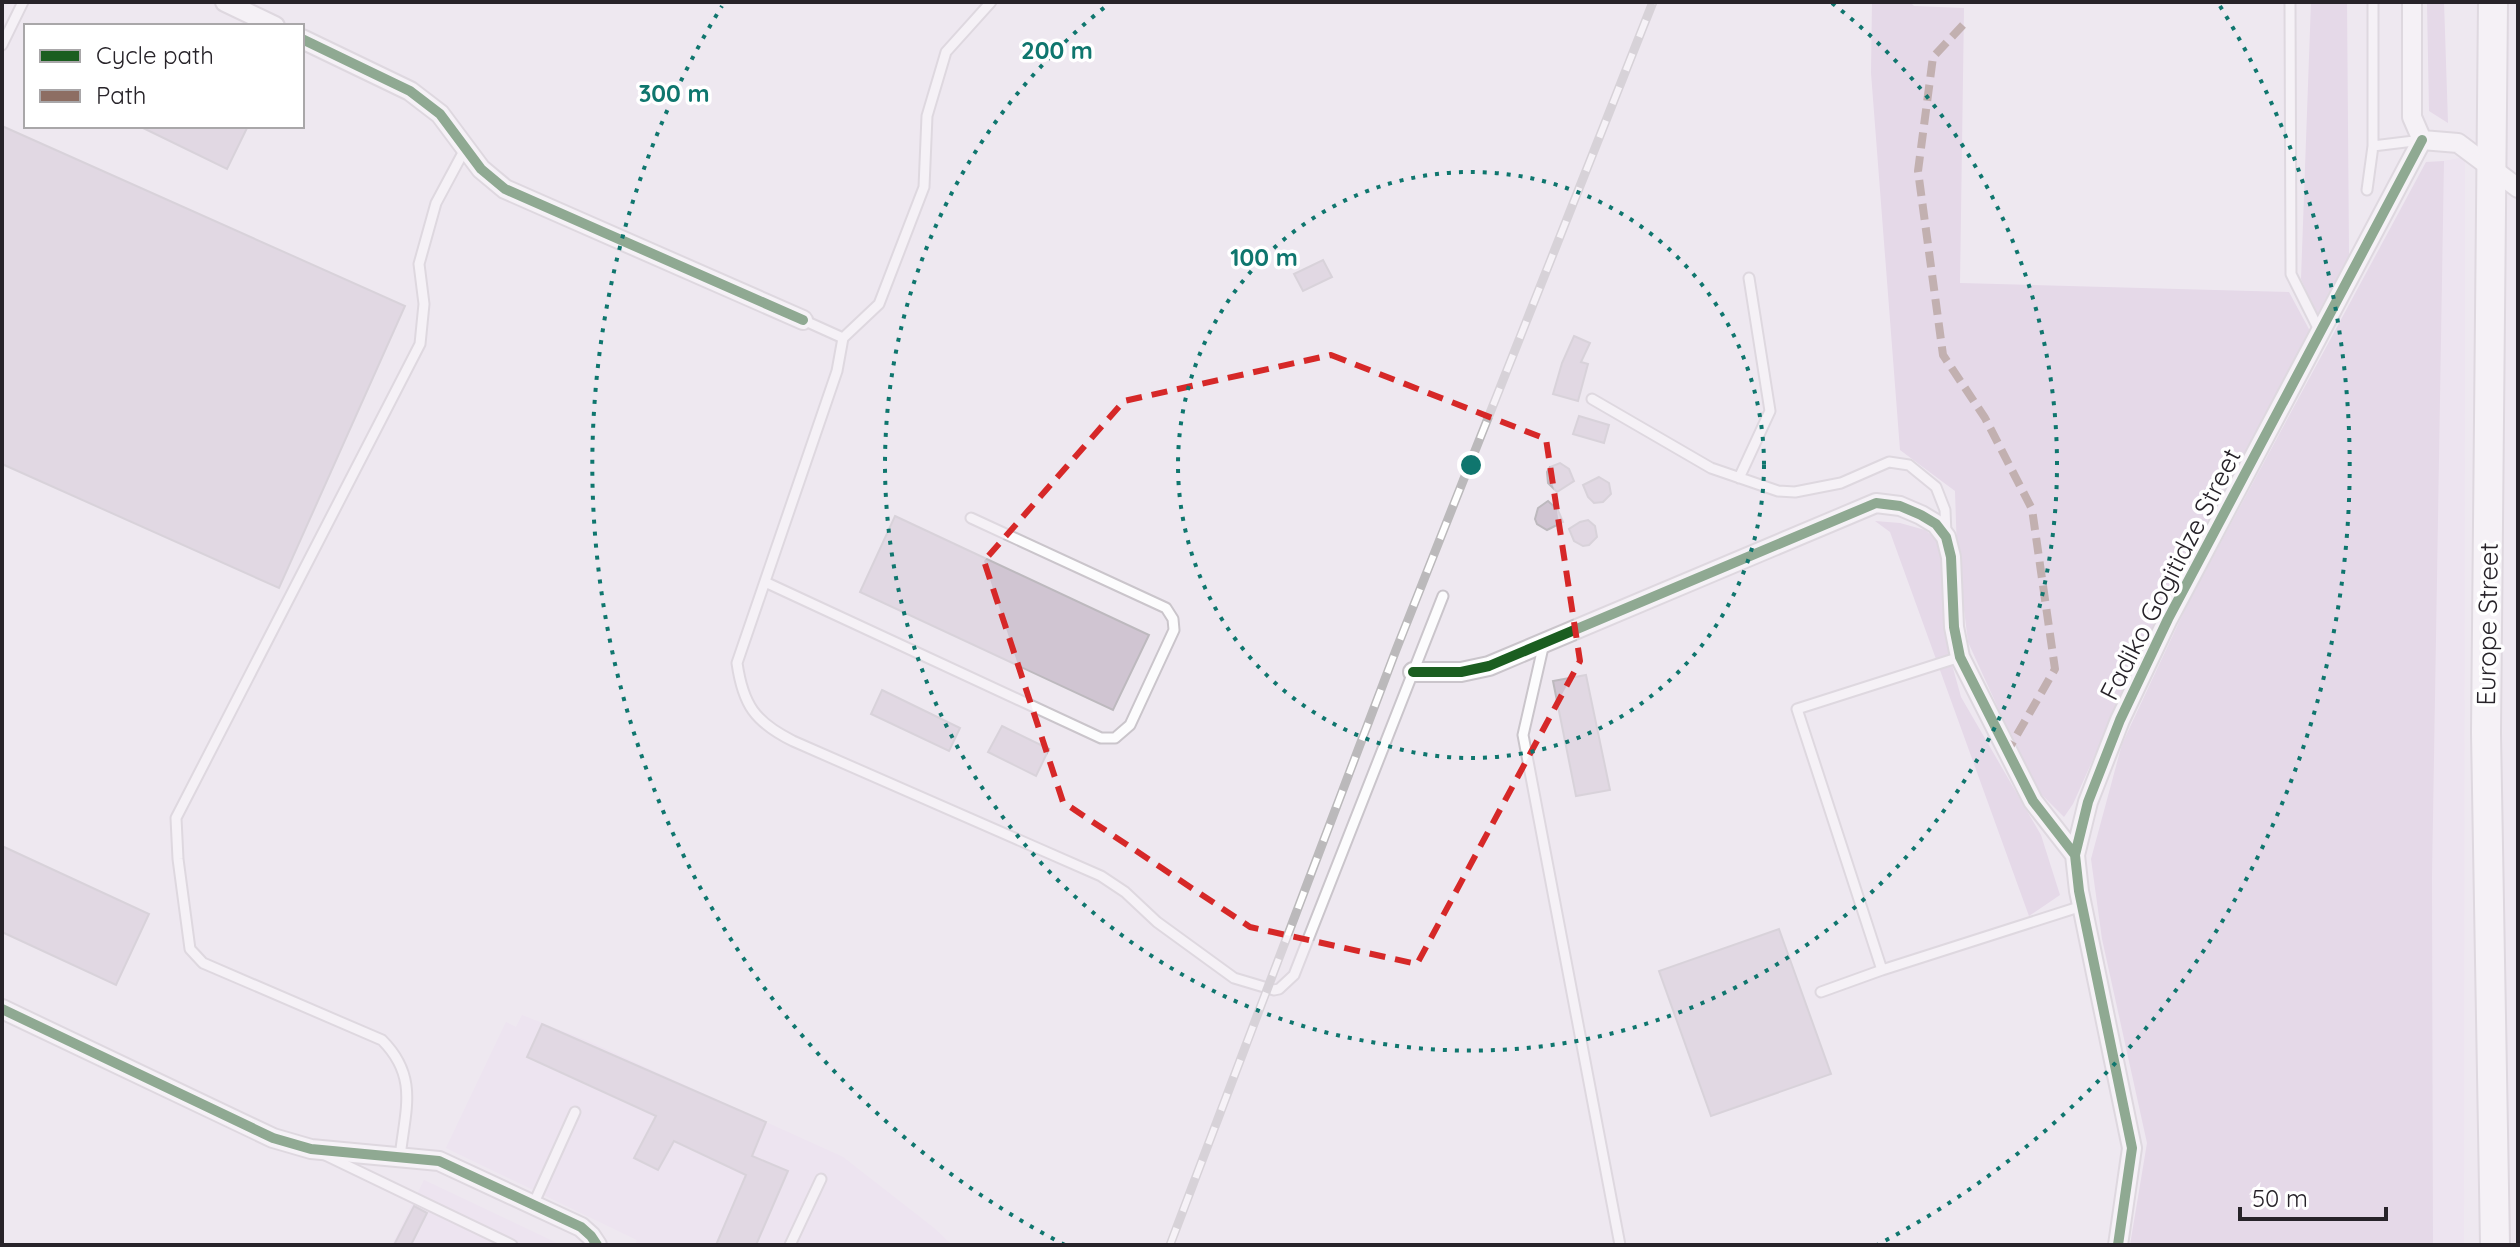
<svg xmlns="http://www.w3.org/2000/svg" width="2520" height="1247" font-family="Quicksand,sans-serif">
	<rect width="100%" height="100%" fill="#eee8f0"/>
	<path fill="#ebdfef" d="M2465,157L2464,1245H2433L2432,878L2444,161Z
		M522,1015L588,1041L843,1157L934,1228L952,1245H635L637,1240L446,1148L506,1022L516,1027Z
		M424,1180L561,1245H392Z"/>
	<path fill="#d9c7de" d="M1872,2H1910L1914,6L1964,8L1960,283L2289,292L2310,331L2162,605L2073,804L2064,817L2034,787L1968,642L1957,552L1955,491L1900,450L1871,73Z
		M2311,2H2347L2349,256L2317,315L2301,279Z
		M2427,2H2444L2448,123L2429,111Z
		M2444,161L2432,878L2433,1245H2130L2147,1143L2102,939L2091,859L2122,744L2187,605L2426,162Z
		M1875,521L1900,523L1925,530L1936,539L1945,558L1948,650L1961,697L2041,835L2060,895L2029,916L1890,532Z"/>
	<path fill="#d0c5d2" stroke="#bdb9be" stroke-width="2" d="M2,126L405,306L279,588L2,464Z
		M139,126H248L227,169Z
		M1323,260L1332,277L1303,291L1294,274Z
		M1574,336L1590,343L1581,362L1588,364L1578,401L1553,394L1562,363Z
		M1579,416L1609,425L1604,443L1573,434Z
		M1560,463L1569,469L1574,481L1557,492L1548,483L1547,472L1550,467Z
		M1599,477L1609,483L1611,494L1603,502L1594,503L1588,497L1583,485Z
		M1548,501L1558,510L1563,522L1547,530L1537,524L1535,519L1538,508Z
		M895,516L1149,635L1113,710L860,592Z
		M1588,520L1595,526L1597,537L1589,545L1583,546L1574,541L1569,529L1580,522Z
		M1586,675L1610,790L1576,796L1553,681Z
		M882,690L960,728L949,751L871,714Z
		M1002,726L1049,749L1036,776L988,752Z
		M2,846L149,914L116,985L2,932Z
		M1779,929L1831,1074L1711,1116L1659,971Z
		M542,1024L766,1122L752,1156L788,1171L756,1245H716L746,1175L674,1141L658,1170L634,1158L656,1116L527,1057Z
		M414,1206L427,1213L411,1245H394Z"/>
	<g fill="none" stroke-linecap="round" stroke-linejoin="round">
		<defs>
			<path id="service" d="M2290,2L2291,274L2319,330
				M2373,2V146L2422,140
				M2,45L23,2
				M2367,190L2373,146
				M803,320L843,338L837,371L737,663C743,705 755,722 793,741L1101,876L1125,892L1157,922L1234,978L1274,990L1279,989L1294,975L1443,596
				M843,338L879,304L924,187L927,116L946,52L991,2
				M1592,399L1711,468L1778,491L1795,492L1841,483L1889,462L1909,465L1936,487L1945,510L1946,534
				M1739,478L1770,411L1749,278
				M765,582L1101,738H1115L1130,725L1174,630L1173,619L1166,608L971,518
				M1544,643L1523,735L1620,1245
				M1960,657L1797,709L1882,970L2082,906
				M1821,992L1882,970
				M325,1155L512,1245
				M400,1157C405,1110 419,1077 382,1040L203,963L190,949L178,859L176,818L420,344L424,304L419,264L436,203L466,147
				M533,1205L575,1112
				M790,1245L821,1179"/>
			<path id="minor" d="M225,2L275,26
				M2412,2V117L2422,140
				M302,39L410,91L440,114L481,169L505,189L803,320
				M2422,140L2458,143L2518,188
				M1413,672H1461L1489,666L1876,503L1900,506L1921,515L1936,524L1946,537L1951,557L1954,627L1960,657L2033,801L2075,855
				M2,1009L273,1138L311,1149L439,1161L581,1227L591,1236L597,1245
				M2118,1245L2132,1148L2079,891L2075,855L2088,802L2120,720L2168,619L2422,140"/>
			<path id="primary" d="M2493,2L2486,733L2495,1245"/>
		</defs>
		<use href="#service" stroke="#cac5cb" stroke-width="13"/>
		<use href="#minor" stroke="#cac5cb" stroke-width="22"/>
		<use href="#primary" stroke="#cac5cb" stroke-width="32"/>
		<use href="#service" stroke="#fcfcfd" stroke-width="9"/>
		<use href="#minor" stroke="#fcfcfd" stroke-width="18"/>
		<use href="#primary" stroke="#fcfcfd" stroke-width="28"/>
		<defs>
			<path id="rail" d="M1170,1245L1396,650L1653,2"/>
		</defs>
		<use href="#rail" stroke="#bbb9bb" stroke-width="9"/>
		<use href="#rail" stroke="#fff" stroke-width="6" stroke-dasharray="18" stroke-linecap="butt"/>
		<path stroke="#8d6e63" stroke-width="8" stroke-dasharray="16 8" stroke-linecap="butt" d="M1963,25L1933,57L1918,171L1943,355L1985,418L2032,509L2055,669L2007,752"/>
		<defs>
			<path id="cycleway" d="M302,39L410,91L440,114L481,169L505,189L803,320
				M1413,672H1461L1489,666L1876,503L1900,506L1921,515L1936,524L1946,537L1951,557L1954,627L1960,657L2033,801L2075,855
				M2,1009L273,1138L311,1149L439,1161L581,1227L591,1236L597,1245
				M2118,1245L2132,1148L2079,891L2075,855L2088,802L2120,720L2168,619L2422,140"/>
		</defs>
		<use href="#cycleway" stroke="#fff" stroke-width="15"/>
		<use href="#cycleway" stroke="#1b5e20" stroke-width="10"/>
	</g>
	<path d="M0 0H2520V1247H0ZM1331,355L1546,439L1580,661L1417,964L1250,927L1063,802L984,561L1124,401Z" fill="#eee8f0" fill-opacity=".55" fill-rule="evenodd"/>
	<path fill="none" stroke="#d62828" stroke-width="6" stroke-dasharray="16 10" stroke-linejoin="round" d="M1331,355L1546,439L1580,661L1417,964L1250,927L1063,802L984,561L1124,401Z"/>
	<g fill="none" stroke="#0f766e" stroke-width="4" stroke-dasharray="4 8">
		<circle cx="1471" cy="465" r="293"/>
		<path d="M1832 3A586 586 0 1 1 1110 3"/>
		<path d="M1065 1245A879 879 0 0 1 722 6M2220 6A879 879 0 0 1 1877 1245"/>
	</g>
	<g text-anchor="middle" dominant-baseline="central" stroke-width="7" stroke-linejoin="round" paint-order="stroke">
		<g font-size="26" fill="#272329" stroke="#fff">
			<text transform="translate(2170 574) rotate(-63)">Fadiko Gogitidze Street</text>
			<text transform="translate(2487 624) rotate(-89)">Europe Street</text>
		</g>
	</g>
	<circle cx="1471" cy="465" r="12" fill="#0f766e" stroke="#fff" stroke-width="4"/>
	<g font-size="24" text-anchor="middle" font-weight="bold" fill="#0f766e" stroke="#fff" stroke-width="7" stroke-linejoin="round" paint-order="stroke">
		<text x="1057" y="59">200 m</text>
		<text x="674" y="102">300 m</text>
		<text x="1264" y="266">100 m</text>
	</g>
	<rect width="2520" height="1247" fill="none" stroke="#272329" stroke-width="8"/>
	<rect x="24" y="24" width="280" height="104" fill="#ffffff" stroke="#a9a7a9" stroke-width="2"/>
	<rect x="40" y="50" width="40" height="12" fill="#1b5e20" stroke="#a9a7a9" stroke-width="2"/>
	<text x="96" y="64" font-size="24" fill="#272329">Cycle path</text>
	<rect x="40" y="90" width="40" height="12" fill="#8d6e63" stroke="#a9a7a9" stroke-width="2"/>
	<text x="96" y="104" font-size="24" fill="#272329">Path</text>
	<path d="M2240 1207v12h146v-12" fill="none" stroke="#272329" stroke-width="4"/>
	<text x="2252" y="1207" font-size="24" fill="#272329" stroke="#ffffff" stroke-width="6" paint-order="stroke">50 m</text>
</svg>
